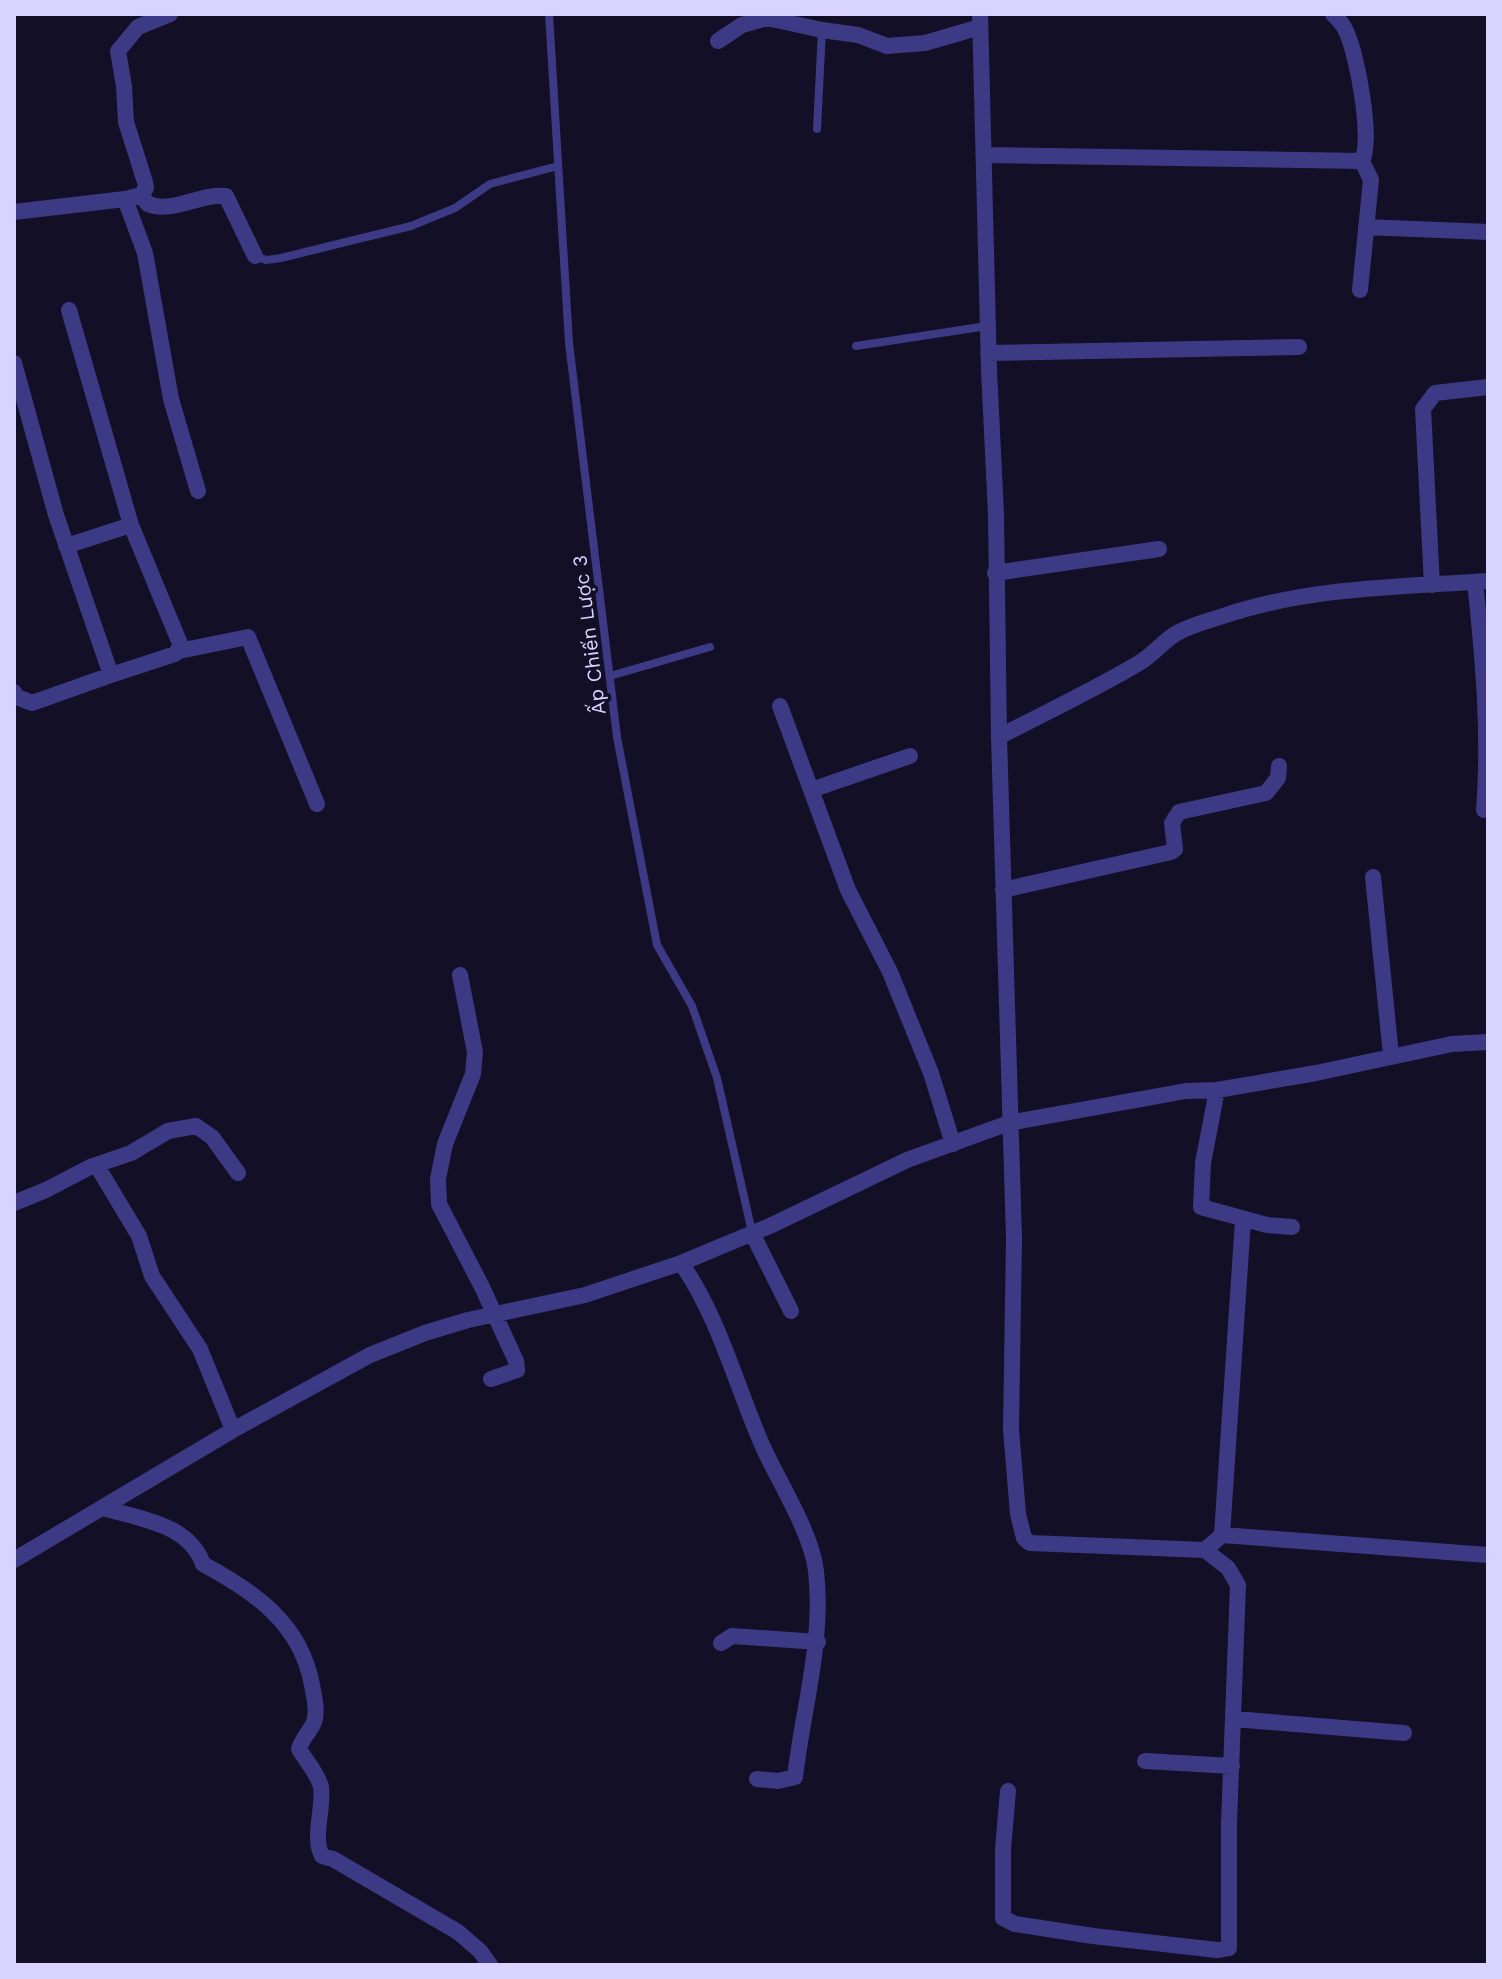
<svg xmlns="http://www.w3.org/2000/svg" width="1502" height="1979" font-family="'Work Sans',sans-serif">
	<rect width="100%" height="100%" fill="#130f26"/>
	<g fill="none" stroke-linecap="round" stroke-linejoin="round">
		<path stroke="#3d3a85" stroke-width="8" d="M549,14L569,343L617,737L657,945L692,1006L717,1078L752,1232
			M817,129L822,30
			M255,256L266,260L281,258L411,226L455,208L490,184L558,166
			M856,346L987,326
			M610,676L710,647"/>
		<path stroke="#3d3a85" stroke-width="16" d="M980,14L989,370L996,514L999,737
			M718,41L742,25L767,18L822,30L858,35L887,46L925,43L980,27
			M985,155L1362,161C1373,140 1357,51 1345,29C1343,24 1337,18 1333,14
			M141,195L148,204C173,214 200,193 226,196L255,256
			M125,199L145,253L171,399L198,491
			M14,212L125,199L141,195L146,188L145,182L126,122L124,86L118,51L138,27L170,14
			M1366,227L1488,232
			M1360,290L1371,180L1362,161
			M69,310L131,525L181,646L175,654L111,675
			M988,353L1299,347
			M14,363L56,515L111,675L32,703L17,697L14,692
			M66,546L131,525
			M995,573L1159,549
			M1488,581C1399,587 1309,587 1223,616C1208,621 1191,625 1177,633C1163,641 1153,655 1139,663C1094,690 1046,712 999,737L1014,1238L1011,1429L1018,1514L1024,1538L1030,1543L1205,1550L1222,1535L1488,1555
			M1475,582C1483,658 1490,733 1484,810
			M1432,585L1423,409L1435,393L1488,387
			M179,651L248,637L317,804
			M780,706L848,890L890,972L931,1073L953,1144
			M811,790L910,756
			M1373,877L1391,1055
			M1003,890L1171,852L1175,849L1172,823L1179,812L1266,793L1278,778L1279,766
			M460,975L475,1052L473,1074L445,1144L438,1179L439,1204L482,1287L516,1361L517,1370L491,1379
			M1217,1090L1203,1163L1201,1207L1267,1225L1292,1227
			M97,1166L139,1236L152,1276L200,1349L233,1430
			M14,1203L46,1190L90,1167L131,1153L168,1131L196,1126L212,1137L238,1173
			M752,1233L791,1311
			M681,1263C718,1315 737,1388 763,1447C779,1482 812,1534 816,1571C824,1641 803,1708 795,1777L778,1781L757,1779
			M103,1508C140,1519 189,1524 203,1564C255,1592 301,1624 312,1685C314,1696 318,1712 314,1722C310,1732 302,1738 299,1749C306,1761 318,1774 321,1787C324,1810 312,1836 322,1856L333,1859L458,1932L480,1951L490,1965
			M1222,1535L1243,1220
			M14,1560L233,1430L370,1355L425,1333L468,1320L585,1295L681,1263L772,1225L907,1160L1009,1123L1186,1091L1217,1090L1316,1073L1452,1044L1488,1042
			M721,1643L732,1636L818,1642
			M1234,1719L1404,1733
			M1145,1761L1232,1766
			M1008,1791L1003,1849V1918L1015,1924L1093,1936L1217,1950L1229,1948V1823L1238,1585L1228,1568L1205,1550"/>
	</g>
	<g text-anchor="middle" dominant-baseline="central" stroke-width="7" stroke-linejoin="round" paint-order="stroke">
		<g font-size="20" fill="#d9d4ff" stroke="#130f26">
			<text transform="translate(589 635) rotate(-97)">Ấp Chiến Lược 3</text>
		</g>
	</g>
	<rect width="1502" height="1979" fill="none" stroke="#d9d4ff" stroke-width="32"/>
</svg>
